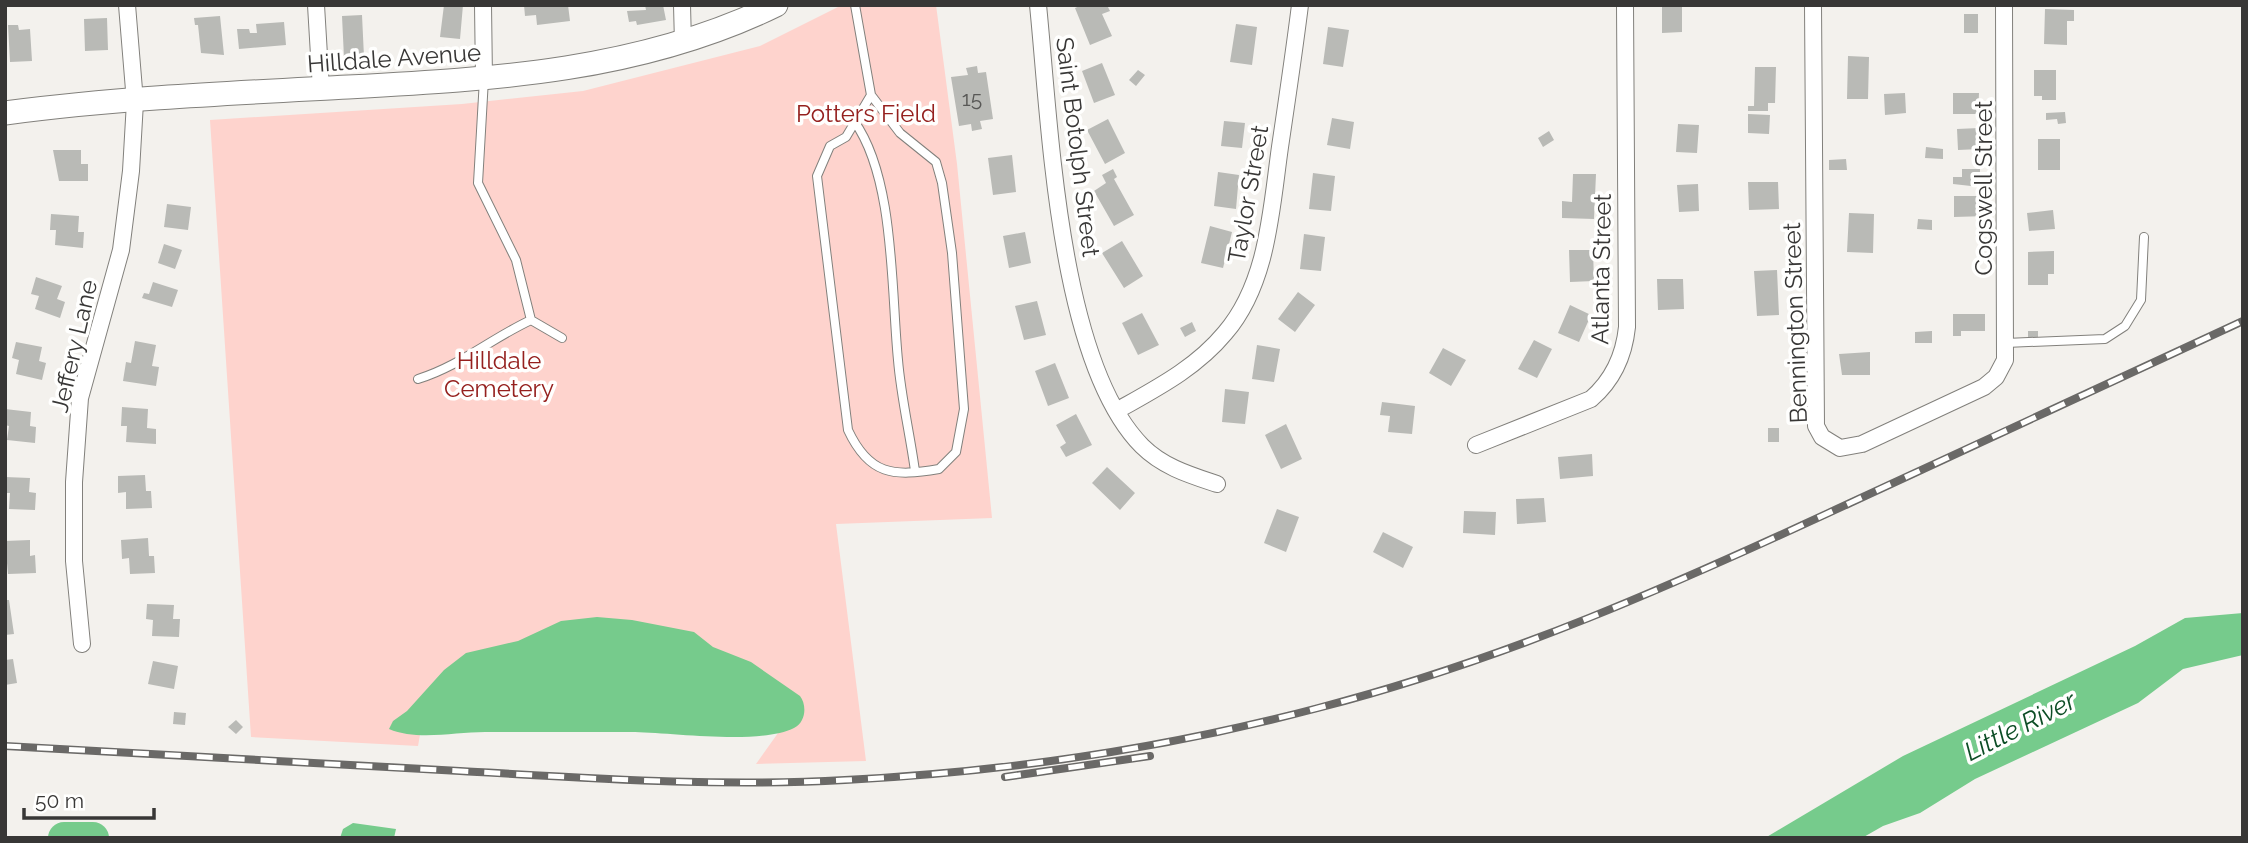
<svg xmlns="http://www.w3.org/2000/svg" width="2248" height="843" font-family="Raleway,sans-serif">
	<rect width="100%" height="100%" fill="#f3f1ed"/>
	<path fill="#fed3cd" d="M842,5H936L957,164L992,518L836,524L866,761L756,764L793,712L423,718L418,746L251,737L210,120L462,104L583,91L760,46Z"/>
	<path fill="#76cb8c" d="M2243,613V655L2183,669L2138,703L1975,779L1920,813L1883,826L1862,838H1765L1903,756L2135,646L2185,618Z
		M597,617L632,620L694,632L713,647L751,662L800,696C807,705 806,722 794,728C760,745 675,733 635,732C585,732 535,732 485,732C455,732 417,741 389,729L393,721L407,711L444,670L466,653L518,641L561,621Z
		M353,823L396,829L394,838H340L343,829Z"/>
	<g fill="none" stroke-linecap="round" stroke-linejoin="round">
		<path stroke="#76cb8c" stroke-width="32" d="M64,838H93"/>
	</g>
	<path fill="#b9bab6" d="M444,5H463L460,39L440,37Z
		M524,5H568L570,21L537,25L536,15L525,16Z
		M645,5H663L666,20L637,25L636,21L629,22L627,11L646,10Z
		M1082,5H1107L1110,11L1102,14L1112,36L1090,45L1075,8Z
		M1662,5H1682V32L1662,33Z
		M2045,9L2074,10V21H2067V45L2044,44Z
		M1964,14H1978V33H1964Z
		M362,15L364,57L344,58L342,16Z
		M220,16L224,55L201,53L198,25H195L194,18Z
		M107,18L108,50L85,51L84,19Z
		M284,22L286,45L239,49L237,29H249L250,33H257L256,24Z
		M1236,24L1257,27L1252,65L1230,62Z
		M8,25H18L19,30L30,29L32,61L10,62Z
		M1328,27L1349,30L1343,67L1323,64Z
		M1848,56L1869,57L1868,99H1847Z
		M1102,63L1115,95L1094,103L1082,71Z
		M977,66L978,73L986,72L993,119L980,121L982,129L972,131L971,124L959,126L951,77L968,75L966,68Z
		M1755,67H1776L1775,103H1768V111H1748V106H1754Z
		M1138,70L1145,75L1136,86L1129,80Z
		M2034,70H2056V100H2042V96H2034Z
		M1905,93L1906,113L1885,115L1884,94Z
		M1953,93H1979L1978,114H1953Z
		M2065,112L2066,123L2058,124L2057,119L2046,120V113Z
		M1748,114L1770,115L1769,134L1748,133Z
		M1332,118L1354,122L1350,149L1327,145Z
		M1108,119L1125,153L1105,164L1087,130Z
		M1224,121L1245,123L1242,148L1221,146Z
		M1678,124L1699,125L1697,153L1676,152Z
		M1979,128L1980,149L1958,150L1957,129Z
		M1549,131L1554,140L1543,147L1538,138Z
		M2038,139H2060V170H2038Z
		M1926,147L1943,149V159L1925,158Z
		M53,150H81V164H88V181H59Z
		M1012,155L1016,192L993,195L988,158Z
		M1846,159L1847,170H1829V160Z
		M1113,169L1117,177L1114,179L1134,215L1114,226L1094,191L1106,183L1102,175Z
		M1962,169H1980V187L1953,184V177H1962Z
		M1218,172L1239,175L1236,209L1214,206Z
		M1313,173L1335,176L1331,211L1309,209Z
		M1573,174H1596L1594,219L1562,218V201L1572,202Z
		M1748,182H1778L1779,209L1749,210Z
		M1698,184L1699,211L1679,212L1677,185Z
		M1954,196H1987V216L1954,217Z
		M167,204L191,207L188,230L164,227Z
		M2053,210L2055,229L2029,231L2027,213Z
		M1849,213L1874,214L1873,253L1847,252Z
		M51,214L79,216L78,232H84L83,248L55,245L56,230H50Z
		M1918,219L1932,220V230L1917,229Z
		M1210,226L1232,232L1223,268L1201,263Z
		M1025,232L1031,263L1009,268L1003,236Z
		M1304,234L1325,237L1321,271L1300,269Z
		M1122,241L1143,276L1124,288L1102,253Z
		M164,244L182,250L175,269L158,263Z
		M1569,250H1593L1594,281L1570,282Z
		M2054,251V274H2048V285H2028V252Z
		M1777,270L1779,315L1757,316L1754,271Z
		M36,277L62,286L57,299L65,302L60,318L35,309L39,296L31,294Z
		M1657,279H1683L1684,309L1658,310Z
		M153,282L178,290L172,307L142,298L144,293L149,294Z
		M1298,292L1315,305L1295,332L1278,319Z
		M1037,301L1046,335L1024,340L1015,306Z
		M1570,305L1591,315L1579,342L1558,333Z
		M1142,313L1159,345L1138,355L1122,323Z
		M1953,314H1985V331H1961V336H1953Z
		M1192,322L1196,331L1185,337L1180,328Z
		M1932,331V343H1915V332Z
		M2028,331H2038V341H2028Z
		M1534,340L1552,349L1537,378L1518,369Z
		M135,341L156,345L152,366L159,367L156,386L123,381L126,362L131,363Z
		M16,342L42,347L39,361L46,363L42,380L16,374L19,360L12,358Z
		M1257,345L1280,349L1274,382L1252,379Z
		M1443,348L1466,360L1451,386L1429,373Z
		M1870,352V375H1842L1839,354Z
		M1055,363L1069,398L1048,406L1035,371Z
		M1225,389L1249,392L1245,424L1222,422Z
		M1382,402L1415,406L1412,434L1388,432L1390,416L1380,415Z
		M122,407L148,409L147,428L156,429V444L126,442L127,426H121Z
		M5,409L31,412L30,426L36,427L35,443L7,440L9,426L5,425Z
		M1076,414L1092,445L1066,457L1060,447L1066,443L1056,425Z
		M1286,424L1302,459L1281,469L1265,435Z
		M1768,428H1779V442H1768Z
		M1592,454L1593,476L1560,479L1558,457Z
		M1107,467L1135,493L1120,510L1092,483Z
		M145,475L146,491H151L152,508L126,509V492L118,493V476Z
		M5,477L30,478L29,492L36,493L35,510L9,509L10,493H5Z
		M1544,498L1546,522L1517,524L1516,499Z
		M1277,509L1299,517L1286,552L1264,543Z
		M1464,511L1496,512L1495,535L1463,533Z
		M1383,532L1413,547L1403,568L1373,552Z
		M148,538L149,556H154L155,573L130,574L129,558L122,559L121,540Z
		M30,540V556L35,555L36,573L8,574L5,541Z
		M5,600H9L14,634L5,635Z
		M147,604L174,605L173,619H180L179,637L152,636L153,620L146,619Z
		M13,659L17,683L5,685V660Z
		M153,661L178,666L174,689L148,684Z
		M174,712L186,713L185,725L173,724Z
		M236,720L243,727L236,734L228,727Z"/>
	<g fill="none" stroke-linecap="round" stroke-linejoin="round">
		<defs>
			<path id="lane" d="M855,5L871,95L900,133L936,162L942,183L952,253L964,409L956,452L939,469C893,477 869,475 848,430L817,176L830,146L846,137L871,95
				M484,79L478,183L516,260L531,320
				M854,121C895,178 891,290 898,360C901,397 910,434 915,471
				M2006,343L2105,339L2125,326L2141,300L2144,237
				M418,379C460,366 492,338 531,320L562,338"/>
			<path id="street" d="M316,5L321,89
				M483,5L484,79
				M682,5L683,43
				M1038,5C1050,122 1058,361 1142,446C1163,467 1190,475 1217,484
				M1813,5L1816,426L1822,437L1840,448L1862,444L1984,387L1996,377L2005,360L2004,5
				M1118,410C1157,388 1196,368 1225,333C1268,283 1271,210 1280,147C1287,100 1294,53 1300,5
				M1476,445L1591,399C1613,380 1624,356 1627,327L1625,5
				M82,644L74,561V482L80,398L121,250L131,171L135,102L127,5"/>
			<path id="secondary" d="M5,113C118,98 234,93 348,87C496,79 641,71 776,5"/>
		</defs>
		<use href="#lane" stroke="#82807c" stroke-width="10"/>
		<use href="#street" stroke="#82807c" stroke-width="18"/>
		<use href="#secondary" stroke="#82807c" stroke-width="25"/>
		<use href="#lane" stroke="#fff" stroke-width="8"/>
		<use href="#street" stroke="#fff" stroke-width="16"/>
		<use href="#secondary" stroke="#fff" stroke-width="23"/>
		<defs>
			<path id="rail" d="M5,746C157,754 308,763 460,771C588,778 717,787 845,780C1004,772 1163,749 1318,708C1508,659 1673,585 1850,503C1981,442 2112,382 2243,321
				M1005,777L1150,756"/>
		</defs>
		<use href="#rail" stroke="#6a6967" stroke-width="8"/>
		<use href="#rail" stroke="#fffffe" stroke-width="5" stroke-dasharray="16" stroke-linecap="butt"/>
	</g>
	<g text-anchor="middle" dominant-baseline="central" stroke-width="7" stroke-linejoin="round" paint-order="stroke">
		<g font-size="21" fill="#585856">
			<text x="972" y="98">15</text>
		</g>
		<g font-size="24" fill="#383736" stroke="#fffffe">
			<text transform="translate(394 58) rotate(-4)">Hilldale Avenue</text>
			<text transform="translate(1078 147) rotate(83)">Saint Botolph Street</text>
			<text transform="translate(1983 188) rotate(-90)">Cogswell Street</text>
			<text transform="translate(1248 194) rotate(-80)">Taylor Street</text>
			<text transform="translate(1601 269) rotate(-89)">Atlanta Street</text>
			<text transform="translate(1795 323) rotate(-92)">Bennington Street</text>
			<text transform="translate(74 346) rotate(-77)">Jeffery Lane</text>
		</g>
		<g font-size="24" fill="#95201e" stroke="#fffffe">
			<text x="866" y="113">Potters Field</text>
			<text x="499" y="360">Hilldale<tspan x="499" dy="28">Cemetery</tspan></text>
		</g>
		<g font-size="26" font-style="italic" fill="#0c4d25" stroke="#fffffe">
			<text transform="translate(2020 726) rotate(-27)">Little River</text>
		</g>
	</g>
	<rect width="2248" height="843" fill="none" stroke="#383736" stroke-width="14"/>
	<path d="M24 808v10h130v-10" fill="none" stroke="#383736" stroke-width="3.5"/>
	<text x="35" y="808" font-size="21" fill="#383736" stroke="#fffffe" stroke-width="5" paint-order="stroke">50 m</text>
</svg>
